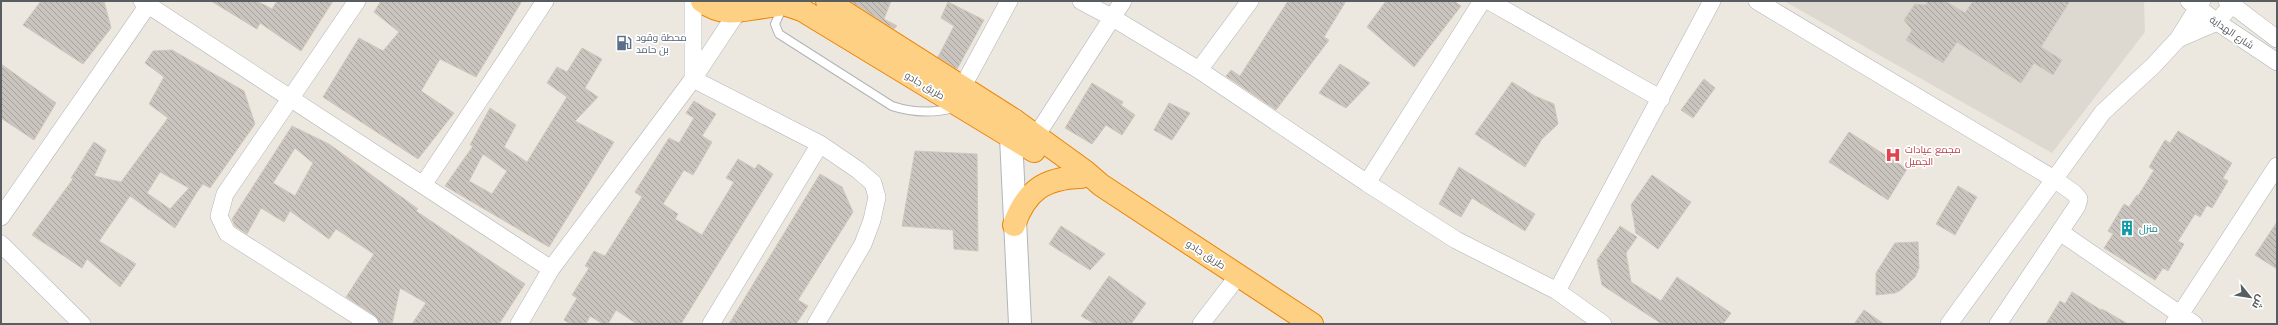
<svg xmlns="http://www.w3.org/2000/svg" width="2278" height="325" font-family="Inter,Cairo,sans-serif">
	<defs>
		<pattern id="building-back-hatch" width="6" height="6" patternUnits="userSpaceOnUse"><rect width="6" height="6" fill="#cac4be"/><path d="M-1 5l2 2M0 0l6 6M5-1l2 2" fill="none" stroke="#a7a29e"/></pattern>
	</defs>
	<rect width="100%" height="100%" fill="#ece7df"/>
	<path fill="#ded9d0" d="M1784,1H2144L2145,32L2052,153Z"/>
	<path fill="url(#building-back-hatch)" stroke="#d0c8be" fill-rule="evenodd" d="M41,1H104L111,28L83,64L23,25Z
		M211,1H257L272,9L277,1H333L301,51L260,23L257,29Z
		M381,1H522L476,77L440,59L421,91L454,113L418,159L323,97L359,38L383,51L399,32L374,12Z
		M850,1H891L884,19L897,26L894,29Z
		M1288,1H1346L1324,37L1329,40L1276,110L1226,76L1231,70L1240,76Z
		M1386,1H1454L1461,6L1414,67L1367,27Z
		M1928,1H1945L1965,13L1973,1H2070L2041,47L2062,60L2053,75L2034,63L2021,83L1957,42L1943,63L1906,40L1912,30L1904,20L1915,4L1926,5Z
		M948,2L984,20L957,69L938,57L954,26L941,18Z
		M582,48L602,59L585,88L598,97L575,121L614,142L549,247L445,186L473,146L470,145L490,108L516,125L504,147L527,162L567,97L547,83L557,67L567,72ZM483,154L507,171L492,194L469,181Z
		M172,50L244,91L255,124L210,188L203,184L197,192L175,228L130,196L99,241L136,264L120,287L87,259L82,268L32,235L73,179L71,178L94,142L106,150L94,176L121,182L168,118L149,104L164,77L145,63L153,51ZM160,172L189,188L170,209L147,193Z
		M1,64L56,103L34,140L1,118Z
		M1340,64L1370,83L1346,108L1319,93Z
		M1704,79L1715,88L1693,118L1681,110Z
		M1512,82L1535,96L1554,104L1558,124L1542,139L1525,167L1475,134Z
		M1092,83L1123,102L1121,105L1135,115L1122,135L1106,125L1092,144L1065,128Z
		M694,101L716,114L702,136L712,142L693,175L684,170L663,204L678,214L675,219L702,235L734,182L726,178L738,159L755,169L758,164L773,174L681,324H637L616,310L608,324H603L590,316L586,324H571L564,320L577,298L572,295L589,268L585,266L594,251L605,256L642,197L635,192L669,138L679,143L694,118L686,113Z
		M1169,103L1190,113L1172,140L1154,130Z
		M292,126L329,144L418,209L416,211L525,284L499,324H412L426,303L400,288L392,324H380L375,316L346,297L374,254L336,229L329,239L290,211L284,222L261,208L247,234L235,226L232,219ZM295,148L313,163L295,196L273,183Z
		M2178,131L2232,163L2223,178L2228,181L2212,208L2207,205L2200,217L2195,214L2178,241L2184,244L2168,271L2163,268L2155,280L2104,248L2113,234L2108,231L2124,204L2129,207L2137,195L2138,196L2154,170L2149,167L2165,140L2170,143Z
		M1849,132L1907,169L1888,200L1829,162Z
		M915,151L977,154L978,251L954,249L953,230L902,226Z
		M1459,167L1535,214L1525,231L1472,198L1461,217L1439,204Z
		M820,174L842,187L853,212L798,300L808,306L796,324H729Z
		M1652,175L1691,202L1658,249L1636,233L1631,205Z
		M1958,186L1977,197L1955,235L1936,224Z
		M2277,222V269L2255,255Z
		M1061,226L1105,254L1090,270L1049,244Z
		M1620,226L1637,237L1626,253L1631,282L1661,301L1677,277L1731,313L1723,324H1662L1602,285L1597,260Z
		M1918,242L1919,268L1915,277L1901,290L1895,293L1876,295V273L1895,243Z
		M1109,276L1146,303L1131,324H1095L1081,316Z
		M2072,292L2101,310L2102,309L2128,324H2046L2060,301L2065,304Z
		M1864,310L1884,324H1854Z"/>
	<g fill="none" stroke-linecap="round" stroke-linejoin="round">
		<defs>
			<path id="lane" d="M783,6L775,24L779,34L892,106C913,113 934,113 955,108"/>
			<path id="street" d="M142,1L551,269
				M357,1L225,194L219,216L227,233L370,324
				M1081,1L1113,18L1199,70L1367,183L1456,240L1557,291L1603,324
				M1489,1L1661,99
				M1757,1L2054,179L2074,193L2079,199L2077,206L1998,324
				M2189,1L2217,22L2277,62
				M2227,1L2277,39
				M2178,39L2217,22L2235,1
				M1199,70L1250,1
				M693,79L820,144L858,170L873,183L877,197L872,220L863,244L816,324
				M693,79V1
				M963,86L1009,1
				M1036,136L1123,1
				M1367,183L1482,1
				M423,185L545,1
				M1,217L148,5
				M2060,232L2194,324
				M1,244L82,324
				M1557,291L1712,1
				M519,324L551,269L693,79L738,11
				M711,324L820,144
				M1201,324L1238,276
				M1949,324L2103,112L2153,66L2178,39L2202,1
				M2174,324L2277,166"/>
			<path id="secondary" d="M1014,120L1011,137L1020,324"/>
			<path id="highway" d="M702,1C718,14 739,15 757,4
				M827,1L1014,120L1086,172L1101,185L1312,324
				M744,10L784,4L802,10L1034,151
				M1014,225C1026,191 1044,178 1081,177"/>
		</defs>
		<use href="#lane" stroke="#b0b4b8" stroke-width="10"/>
		<use href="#street" stroke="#b0b4b8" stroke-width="18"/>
		<use href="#secondary" stroke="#b1b6bb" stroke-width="24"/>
		<use href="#highway" stroke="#eb8400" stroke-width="24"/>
		<use href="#lane" stroke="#fff" stroke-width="8"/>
		<use href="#street" stroke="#fff" stroke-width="17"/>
		<use href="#secondary" stroke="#fff" stroke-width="22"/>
		<use href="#highway" stroke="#fed084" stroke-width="22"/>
	</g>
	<defs>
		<symbol id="fuel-bare" viewBox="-9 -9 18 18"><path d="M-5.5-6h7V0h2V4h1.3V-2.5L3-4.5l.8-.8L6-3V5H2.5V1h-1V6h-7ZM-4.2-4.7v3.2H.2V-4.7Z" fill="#5c6f8a" stroke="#fff" stroke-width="2.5" paint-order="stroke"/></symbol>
		<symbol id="hospital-bare" viewBox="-9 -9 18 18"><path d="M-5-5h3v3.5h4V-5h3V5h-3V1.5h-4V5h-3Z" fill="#e0444e" stroke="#fff" stroke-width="2.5" paint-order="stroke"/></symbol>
		<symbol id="building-bare" viewBox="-9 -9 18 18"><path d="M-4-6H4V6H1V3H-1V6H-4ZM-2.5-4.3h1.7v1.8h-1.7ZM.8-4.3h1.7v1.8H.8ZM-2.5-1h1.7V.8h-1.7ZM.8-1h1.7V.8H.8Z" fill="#0f9aa8" stroke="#fff" stroke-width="2.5" paint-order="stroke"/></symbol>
	</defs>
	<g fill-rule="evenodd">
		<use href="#fuel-bare" x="613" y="32" width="22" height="22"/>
		<use href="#hospital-bare" x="1882" y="144" width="22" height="22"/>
		<use href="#building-bare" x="2116" y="217" width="22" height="22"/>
	</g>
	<g text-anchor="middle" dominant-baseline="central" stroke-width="3.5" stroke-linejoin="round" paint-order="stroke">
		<g font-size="10" fill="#585d61" stroke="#fff">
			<text transform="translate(2232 32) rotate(34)">شارع الهداية</text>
			<text transform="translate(925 85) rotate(31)">طريق جادو</text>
			<text transform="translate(1206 254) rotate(33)">طريق جادو</text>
		</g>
		<g font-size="10" fill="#4e5e75" stroke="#fff" text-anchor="start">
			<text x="636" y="37">محطة وقود<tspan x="636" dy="12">بن حامد</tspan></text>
		</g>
		<g font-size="10" fill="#be3a42" stroke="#fff" text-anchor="start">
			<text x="1905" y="149">مجمع عيادات<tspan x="1905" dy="12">الجميل</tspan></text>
		</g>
		<g font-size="10" fill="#0d838f" stroke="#fff" text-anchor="start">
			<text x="2139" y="228">منزل</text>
		</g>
	</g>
	<rect width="2278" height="325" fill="none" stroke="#585d61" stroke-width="4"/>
	<g transform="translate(2250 297) rotate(120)" stroke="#ffffff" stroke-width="3" paint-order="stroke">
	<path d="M0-3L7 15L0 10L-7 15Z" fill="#585d61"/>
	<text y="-6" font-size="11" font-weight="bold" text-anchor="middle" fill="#585d61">ش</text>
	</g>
</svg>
